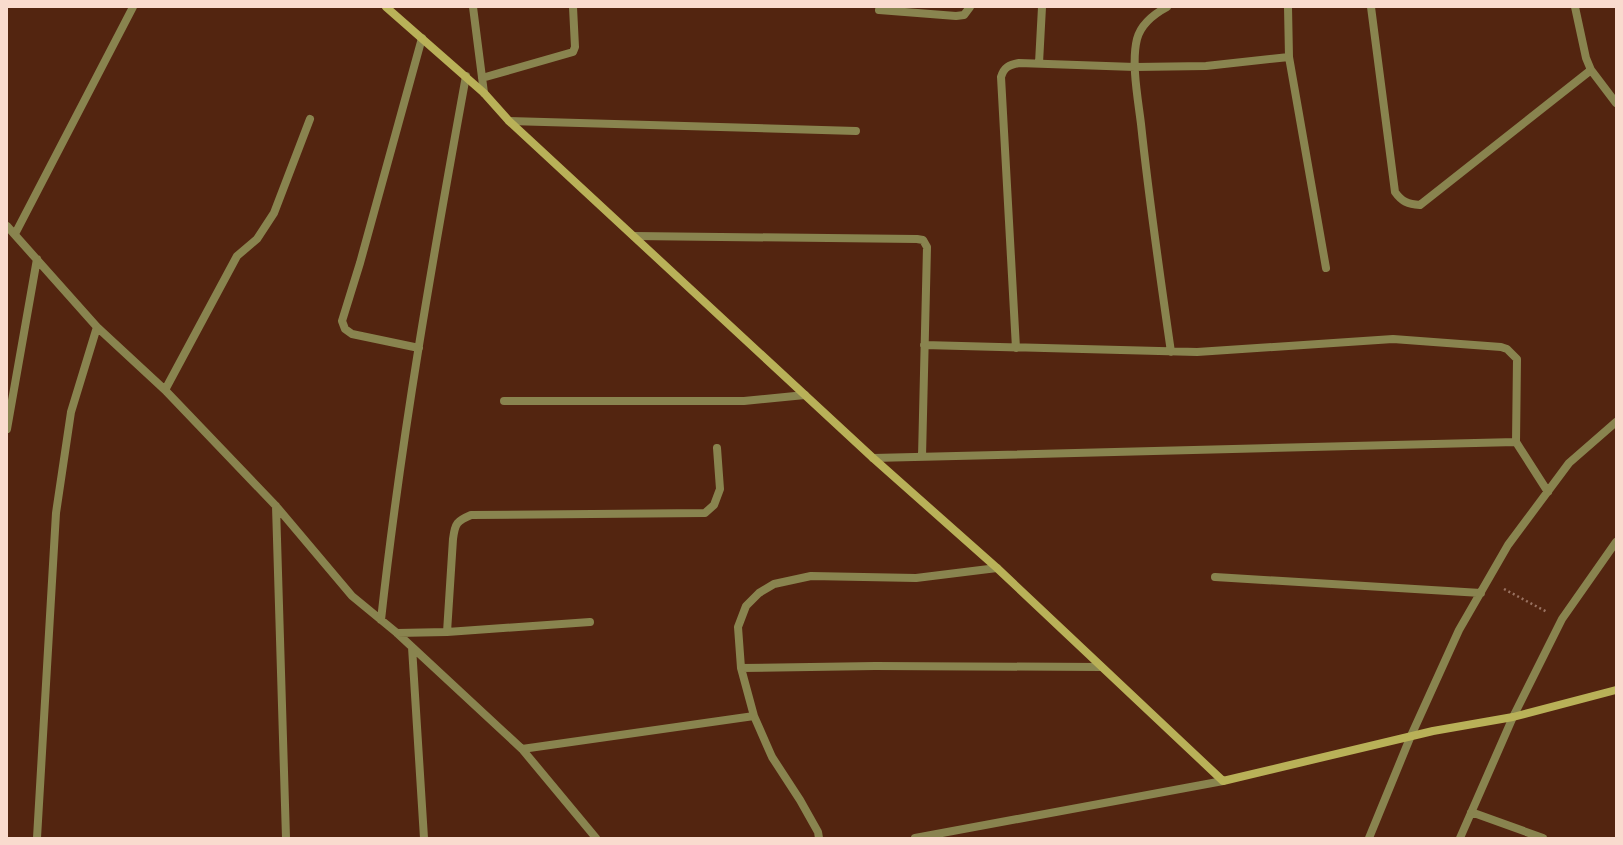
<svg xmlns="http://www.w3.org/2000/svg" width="1623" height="845" font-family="'Zilla Slab',serif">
	<rect width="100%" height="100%" fill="#532510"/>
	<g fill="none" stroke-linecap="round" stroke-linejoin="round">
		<path stroke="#997261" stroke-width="2.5" stroke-dasharray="2 3" stroke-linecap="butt" d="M1504,589L1547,612"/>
		<path stroke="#89844f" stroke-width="8" d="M473,7L484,93
			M1167,7C1154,14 1141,24 1137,39C1131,63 1138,99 1141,124C1149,200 1160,276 1171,352
			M1371,7L1395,192C1402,202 1408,204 1420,205L1591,70
			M1575,7L1586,58L1591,70L1616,103
			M879,10L956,16L964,15L970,7
			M1289,57L1326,268
			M1039,63L1042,7
			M482,78L573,52L575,47L573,7
			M509,121L856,131
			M7,226L97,327L165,390L276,506L352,596L397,633L522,749L596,838
			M15,234L133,7
			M634,236L917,239L923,240L927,247L922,457
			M924,345L1197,352L1393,339L1501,347L1507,349L1517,359L1516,442L1548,492
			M419,348L352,334L345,329L342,321L360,263L422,38
			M1016,348L1001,77C1004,67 1009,65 1019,63L1135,67L1206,66L1289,57L1288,7
			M165,390L237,256L257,239L274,213L310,119
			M504,401H744L805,395
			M7,429L37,259
			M873,458L1516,442
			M276,506L286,838
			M1215,577L1481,593
			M381,620C401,438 433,257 466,76
			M447,632L453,539C455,523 457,521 471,515L705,513L714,505L720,489L717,448
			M397,633L447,632L590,622
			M412,647L424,838
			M741,668L875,666L1101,667
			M522,749L754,716
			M1471,812L1543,838
			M37,838L56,513L71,412L97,327
			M819,838L818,832L800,800L772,757L754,716L741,668L738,627L746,606L759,593L774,584L811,576L916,578L997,568
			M915,838L1223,781
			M1369,838L1410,738L1459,630L1508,545L1569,463L1616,422
			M1460,838L1513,717L1562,619L1616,542"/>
		<path stroke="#b9b158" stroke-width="8" d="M386,7L484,93L509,121L873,458L997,568L1223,781L1433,731L1513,717L1616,690"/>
	</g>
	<rect width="1623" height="845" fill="none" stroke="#f9dbce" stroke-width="16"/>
</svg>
